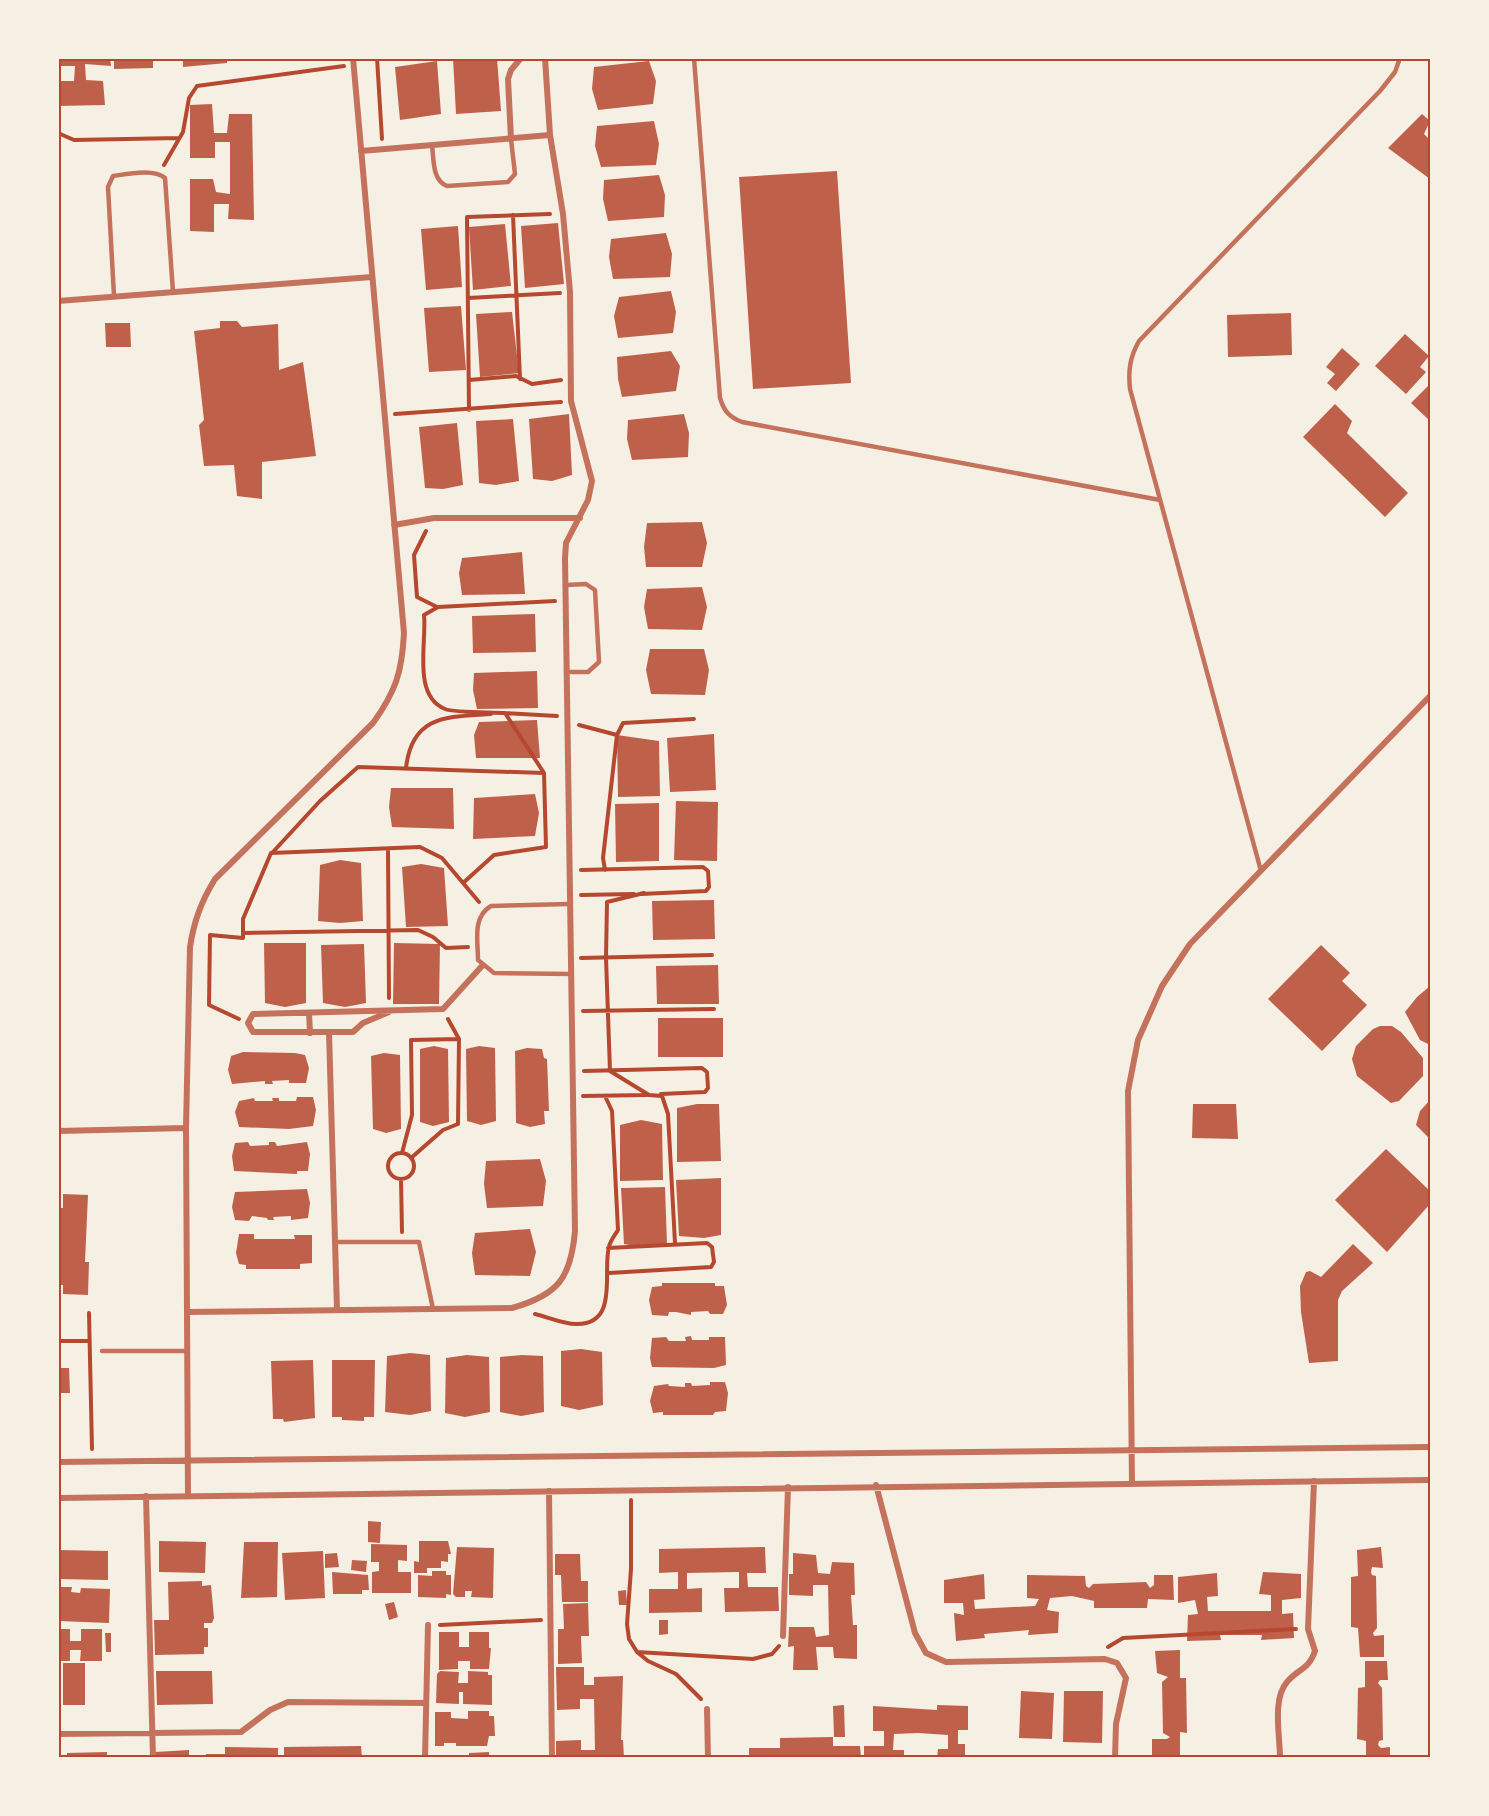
<svg xmlns="http://www.w3.org/2000/svg" width="1489" height="1816" font-family="Signika,sans-serif">
	<rect width="100%" height="100%" fill="#f6efe4"/>
	<path fill="#bf614a" d="M60,58H110L111,66L85,64L86,80L103,81L105,105L58,106V81H74L75,66H60Z
		M114,58H153V68L114,69Z
		M183,58H227V63L183,67Z
		M453,58H497L501,111L456,114Z
		M437,61L441,114L400,120L395,67Z
		M649,61L656,81L653,104L598,110L592,89L594,67Z
		M212,104L214,133H227L229,114H252L254,220L228,219L229,204H214V232L190,231V179H213L216,192L230,194V142H215V158H190V105Z
		M1422,114L1430,121L1424,134L1430,140V179L1388,148Z
		M654,121L659,144L656,165L601,167L595,146L597,126Z
		M837,171L851,383L753,389L739,177Z
		M659,175L665,195L664,217L608,221L603,199L604,180Z
		M558,223L564,284L525,288L521,226Z
		M505,224L511,286L473,290L469,227Z
		M458,226L462,287L426,290L421,229Z
		M666,233L672,254L670,277L613,279L609,257L611,239Z
		M671,291L676,312L673,333L618,338L614,316L619,297Z
		M461,306L466,370L429,372L424,308Z
		M512,312L519,373L480,377L476,314Z
		M1291,313L1292,355L1228,357L1227,315Z
		M220,321H237L242,327L278,324L279,370L303,362L316,456L262,462V499L237,496L234,465L204,466L199,425L204,420L194,331L220,328Z
		M105,323H130L131,347H106Z
		M1405,334L1429,356L1420,367L1426,372L1406,394L1375,366Z
		M1342,348L1360,364L1336,391L1327,383L1335,374L1326,367Z
		M671,351L680,366L676,391L622,397L618,379L617,357Z
		M1430,384V421L1411,403Z
		M1335,404L1352,421L1347,433L1408,493L1385,517L1303,437Z
		M569,414L572,475L552,481L533,479L529,419Z
		M684,414L689,433L688,457L632,460L627,439L628,420Z
		M513,419L519,481L496,485L479,483L476,421Z
		M457,423L463,485L443,489L425,488L419,427Z
		M702,522L707,543L702,567H646L644,547L647,523Z
		M522,552L525,594L462,595L459,573L462,558Z
		M702,587L707,607L702,630L648,629L644,607L647,589Z
		M535,614L536,652L473,653L472,616Z
		M650,649H704L709,670L705,695L651,694L646,670Z
		M537,671L538,708L477,709L473,690L474,673Z
		M537,720L540,758H476L474,735L479,722Z
		M714,734L716,790L670,792L667,738Z
		M617,735L659,741L660,796L618,797Z
		M391,788H453L454,829L392,827L389,807Z
		M535,794L539,813L535,836L473,839L474,798Z
		M676,801L718,802L717,861L674,860Z
		M659,803V861L616,862L615,804Z
		M340,860L361,863L363,921L340,923L318,921L320,865Z
		M421,864L444,868L448,926L406,927L402,867Z
		M714,900L715,939L653,940L652,901Z
		M264,943H306V1003L285,1007L265,1003Z
		M394,943L440,944L439,1004H393Z
		M364,944L366,1003L345,1007L323,1003L321,945Z
		M1321,945L1350,973L1342,981L1367,1005L1322,1051L1268,999Z
		M718,965L719,1004H657L656,966Z
		M1430,986V1045L1420,1040L1405,1012L1417,997Z
		M658,1018H723V1057H658Z
		M1380,1026H1392L1401,1032L1423,1058V1076L1399,1101L1391,1103L1357,1076L1352,1059L1356,1046L1373,1029Z
		M434,1046L448,1049L449,1122L433,1126L420,1122V1049Z
		M479,1046L495,1048L496,1121L481,1125L467,1121L466,1049Z
		M527,1048L542,1049L544,1058L547,1059L549,1111H544L545,1124L530,1127L516,1123L515,1051Z
		M243,1052L295,1053L305,1055L309,1068L306,1083H289V1080L272,1081L273,1084H265V1081L232,1084L228,1070L231,1056Z
		M384,1053L400,1055L401,1129L386,1133L373,1129L371,1056Z
		M297,1097H313L316,1110L313,1126L289,1129L239,1127L235,1112L239,1101L254,1098L255,1101H273L272,1098H279V1101H296Z
		M1430,1100V1139L1416,1125L1420,1111Z
		M697,1104H719L721,1161L677,1162V1108Z
		M1193,1104H1236L1238,1139L1192,1138Z
		M641,1120L662,1124L663,1180L620,1181V1125Z
		M248,1142L250,1146L269,1145V1142H275L277,1146L307,1142L310,1154L308,1171H297V1174L234,1171L232,1156L235,1143Z
		M1386,1149L1430,1191V1204L1387,1252L1335,1200Z
		M540,1159L546,1181L543,1206L487,1208L484,1184L486,1161Z
		M721,1178V1235L704,1238L679,1236L676,1180Z
		M665,1187L667,1244L636,1246L624,1244L621,1188Z
		M307,1189L310,1203L308,1218L291,1220V1216L273,1217L274,1220H268L267,1218L252,1216L249,1221L235,1220L232,1207L235,1192Z
		M63,1194L88,1195L85,1262H89L88,1295L63,1294V1285H58V1208H63Z
		M530,1229L536,1252L530,1276L475,1275L472,1253L475,1233Z
		M239,1234H254V1239H295L294,1235H312V1263L300,1264V1269H246V1265L239,1264L236,1253Z
		M1353,1244L1373,1263L1342,1291L1338,1300V1361L1309,1363L1301,1312L1300,1286L1306,1272L1310,1271L1321,1277Z
		M662,1283H715V1286H724L727,1305L723,1314H710L708,1311L691,1312V1315L676,1312H669L668,1316L652,1315L649,1300L652,1287L662,1286Z
		M691,1336L692,1340H709V1337H725L726,1365L714,1368L652,1367L650,1358L652,1338L666,1337L669,1341H686L685,1337Z
		M581,1349L602,1352L603,1405L579,1410L561,1406V1351Z
		M410,1353L430,1355L431,1411L410,1415L385,1412L387,1356Z
		M467,1355L489,1357L490,1412L465,1417L445,1413L446,1358Z
		M522,1355L543,1356L544,1412L521,1416L500,1412V1357Z
		M313,1360L315,1418L284,1422L283,1419H273L271,1361Z
		M332,1360H375L374,1417H364V1421L342,1420V1417H332Z
		M58,1368H69L70,1393H58Z
		M710,1382H725L728,1393L726,1411L715,1412L713,1415H663V1412L653,1413L650,1401L654,1386L668,1384L669,1386L685,1387V1383H691L692,1386L710,1385Z
		M368,1521L381,1522L380,1543L368,1542Z
		M159,1541L206,1542L205,1573L159,1572Z
		M419,1541H448L451,1554H448V1562L441,1561V1568H427V1573H414V1561L419,1562Z
		M244,1542H278L277,1597L241,1598Z
		M371,1544L407,1545V1561L398,1560V1572H411V1593H372V1572L379,1571V1562H371Z
		M457,1547L494,1548L493,1598L471,1597L472,1591H465V1597H456L453,1594Z
		M765,1547L766,1573H747L748,1587H778L779,1611L725,1612L724,1588H739V1572L687,1573V1589L702,1588V1612L649,1613V1589H678V1572L659,1573V1549Z
		M1381,1547L1383,1568L1372,1567L1371,1572L1372,1575L1376,1576L1377,1628L1373,1633L1374,1636L1384,1635V1657H1360L1358,1628L1351,1627V1577L1358,1576L1357,1550Z
		M58,1550L108,1551V1580L58,1579Z
		M323,1551L325,1598L285,1600L282,1553Z
		M337,1553L339,1567L325,1568V1554Z
		M793,1553L816,1555L818,1573L830,1574L832,1562L854,1563L855,1595H851L853,1625H857V1659L834,1658L833,1647H816L818,1670H793L794,1646L788,1647L789,1627H814L816,1637L829,1635L828,1585H813V1596L789,1595V1574H793Z
		M555,1554H580L581,1581H588V1602H562L561,1575H555Z
		M352,1560L367,1561L366,1572L351,1570Z
		M432,1571H446V1575H451V1595L446,1594V1598L418,1597V1575L432,1576Z
		M332,1572L368,1575L369,1590H362V1594H333Z
		M1263,1572L1301,1574V1598L1282,1600V1614L1293,1613L1294,1638L1261,1640L1262,1635H1220L1221,1640L1187,1641L1188,1615L1198,1614L1195,1600L1178,1603V1577L1217,1573L1218,1596L1207,1597L1208,1611H1271V1595L1259,1594Z
		M984,1574L985,1599L974,1600L975,1609L1035,1606L1039,1599L1027,1598V1575L1085,1576L1086,1586L1089,1588L1093,1584L1146,1582L1150,1588L1154,1585V1575H1173L1174,1600L1148,1599L1147,1608H1094V1601L1072,1596L1050,1598L1047,1610L1059,1612L1058,1633L1028,1635L1029,1630L984,1634L985,1638L956,1641L954,1613L964,1615L963,1603H944V1580Z
		M202,1581V1586L211,1585L214,1618L212,1623H204V1628H208V1647H204V1654L155,1655L154,1620H169L168,1582Z
		M58,1587H72L71,1592L80,1593L81,1588L110,1589L109,1623L58,1621Z
		M626,1590L627,1605H619L618,1591Z
		M394,1602L398,1617L389,1620L385,1604Z
		M588,1603L589,1636H581L582,1663L558,1664V1629H564L563,1604Z
		M659,1620H668V1634L659,1635Z
		M58,1629H70V1641H81V1629H102V1661H80L81,1650H70V1661H58Z
		M439,1632H459V1647H469V1632H489V1648H491L489,1669H470V1661H458V1669L439,1670Z
		M105,1633H111V1652H106Z
		M1180,1650V1678H1186L1187,1733L1180,1732V1758H1152V1739H1167L1170,1737L1163,1733L1162,1682L1168,1677L1157,1673L1155,1651Z
		M1365,1661H1387L1388,1680H1380L1378,1683L1382,1688L1383,1740L1379,1741L1378,1745L1381,1748L1390,1747V1758H1366V1741L1357,1739L1358,1688L1365,1687Z
		M63,1663H85V1705H63Z
		M556,1667H584V1685H594V1677L623,1676L621,1740H623L624,1758H556V1741L581,1740V1750H595L594,1699H580V1709L557,1710Z
		M156,1671H212L213,1704L157,1705Z
		M440,1671L459,1672L458,1683H468V1671L488,1672V1675H492V1705L463,1704V1692H459V1704L436,1703L437,1674Z
		M1021,1691L1054,1693L1052,1739L1019,1738Z
		M1064,1691H1103L1102,1743L1063,1742Z
		M844,1705L845,1737H834L833,1706Z
		M937,1705L968,1706V1730H958V1744H965V1758H937L938,1749H948V1735L918,1733L894,1734L893,1750H904V1758H864V1746H884V1731H873V1706L937,1710Z
		M468,1711H489V1716H494L495,1736H489L487,1746H456V1743H444V1746H435V1712H451V1718L468,1719Z
		M833,1737V1746H860L861,1758H749V1748H780V1738Z
		M361,1746L362,1758H284V1747Z
		M225,1747L278,1748V1758H206V1754H225Z
		M189,1750V1758H156L155,1752Z
		M107,1752V1758H67V1753Z
		M489,1752V1758H469V1753Z"/>
	<g fill="none" stroke-linecap="round" stroke-linejoin="round">
		<path stroke="#b5482f" stroke-width="4" d="M377,58L382,139
			M58,133L74,140L179,138
			M164,165L183,132L189,98L197,86L344,66
			M513,215L520,379
			M468,298L560,293
			M469,380L516,376L532,384L561,380
			M469,410L467,217L550,214
			M395,414L561,402
			M426,531L414,555L417,597L437,607
			M505,713L557,716
			M579,725L617,735L623,723L694,719
			M406,768C412,714 448,717 491,714
			M388,849L389,998
			M272,853L320,801L358,767L544,773
			M581,870L703,867L708,871L709,887L706,891L641,894
			M605,870L603,858L617,735
			M463,883L494,855L546,847L544,773L505,713C492,712 455,713 445,709C412,696 427,642 424,615L438,607L555,601
			M644,893L607,902L606,958L610,1071L649,1095L662,1096L668,1114L675,1243
			M581,895L634,894
			M243,933L418,930L433,937L446,948L468,947
			M581,958L712,955
			M583,1011L714,1009
			M239,1019L209,1005L210,935L243,938V919L271,853L420,847L442,858L479,902
			M584,1071L702,1068L707,1072L708,1088L705,1092L661,1094
			M583,1096L647,1095
			M402,1153L412,1115L411,1040L459,1039
			M388 1166a13 13 0 1 1 26 0a13 13 0 1 1-26 0Z
			M411,1158L443,1130L458,1124L459,1039L448,1019
			M401,1179L402,1232
			M608,1248L707,1243L712,1247L714,1262L711,1267L609,1273
			M89,1313L92,1449
			M535,1314C548,1317 563,1324 576,1324C620,1325 602,1270 609,1247C610,1241 615,1235 618,1230L612,1111L605,1096
			M58,1341H89
			M631,1500V1569L627,1624L629,1639L637,1652L648,1661L676,1674L701,1699
			M440,1625L541,1620
			M1108,1647L1123,1638L1296,1629
			M637,1652L753,1659L772,1654L779,1646"/>
		<path stroke="#c5725c" stroke-width="4.5" d="M694,58L720,398C724,411 729,417 742,422L1160,500
			M432,145C434,160 432,180 447,186L508,182L515,174L511,139
			M114,296L108,187L113,176C127,174 154,168 165,178L173,292
			M566,585L586,584L595,590L599,662L588,672H566
			M1261,871L1130,389C1128,370 1130,357 1139,341L1380,91L1395,72L1400,58
			M569,904L491,906C472,917 478,941 478,960L494,973L570,974
			M335,1242H419L433,1309
			M102,1351H187"/>
		<path stroke="#c5725c" stroke-width="6" d="M511,139L508,79L511,70L521,58
			M361,151L550,135
			M58,301L372,277
			M394,525L434,518H580
			M389,1012L363,1023L353,1032H253L248,1023L253,1014L443,1009L482,966
			M309,1013L310,1033
			M329,1032L337,1310
			M58,1131L186,1128
			M187,1312L512,1308C558,1295 571,1278 575,1231L565,558L566,543L588,500L592,481L571,401L570,292L563,214L550,135L545,58
			M58,1462L1430,1447
			M1132,1484L1128,1091L1138,1040L1162,986L1190,944L1430,696
			M876,1485L915,1633L926,1653L946,1662L1105,1659L1117,1663L1126,1678L1116,1724L1115,1758
			M549,1491L552,1758
			M146,1496L153,1758
			M188,1496L186,1128L190,947C194,921 201,902 215,879L373,723C396,691 402,672 404,633L353,58
			M58,1498L1430,1480
			M783,1636L788,1487
			M707,1709L708,1758
			M58,1734L241,1732L270,1710L288,1702L426,1703
			M425,1758L428,1625
			M1280,1758C1280,1736 1272,1699 1287,1682C1298,1668 1308,1671 1315,1651L1308,1629L1314,1481"/>
	</g>
	<rect width="1489" height="1816" fill="none" stroke="#f6efe4" stroke-width="120"/>
	<rect x="60" y="60" width="1369" height="1696" fill="none" stroke="#b5482f" stroke-width="2"/>
</svg>
